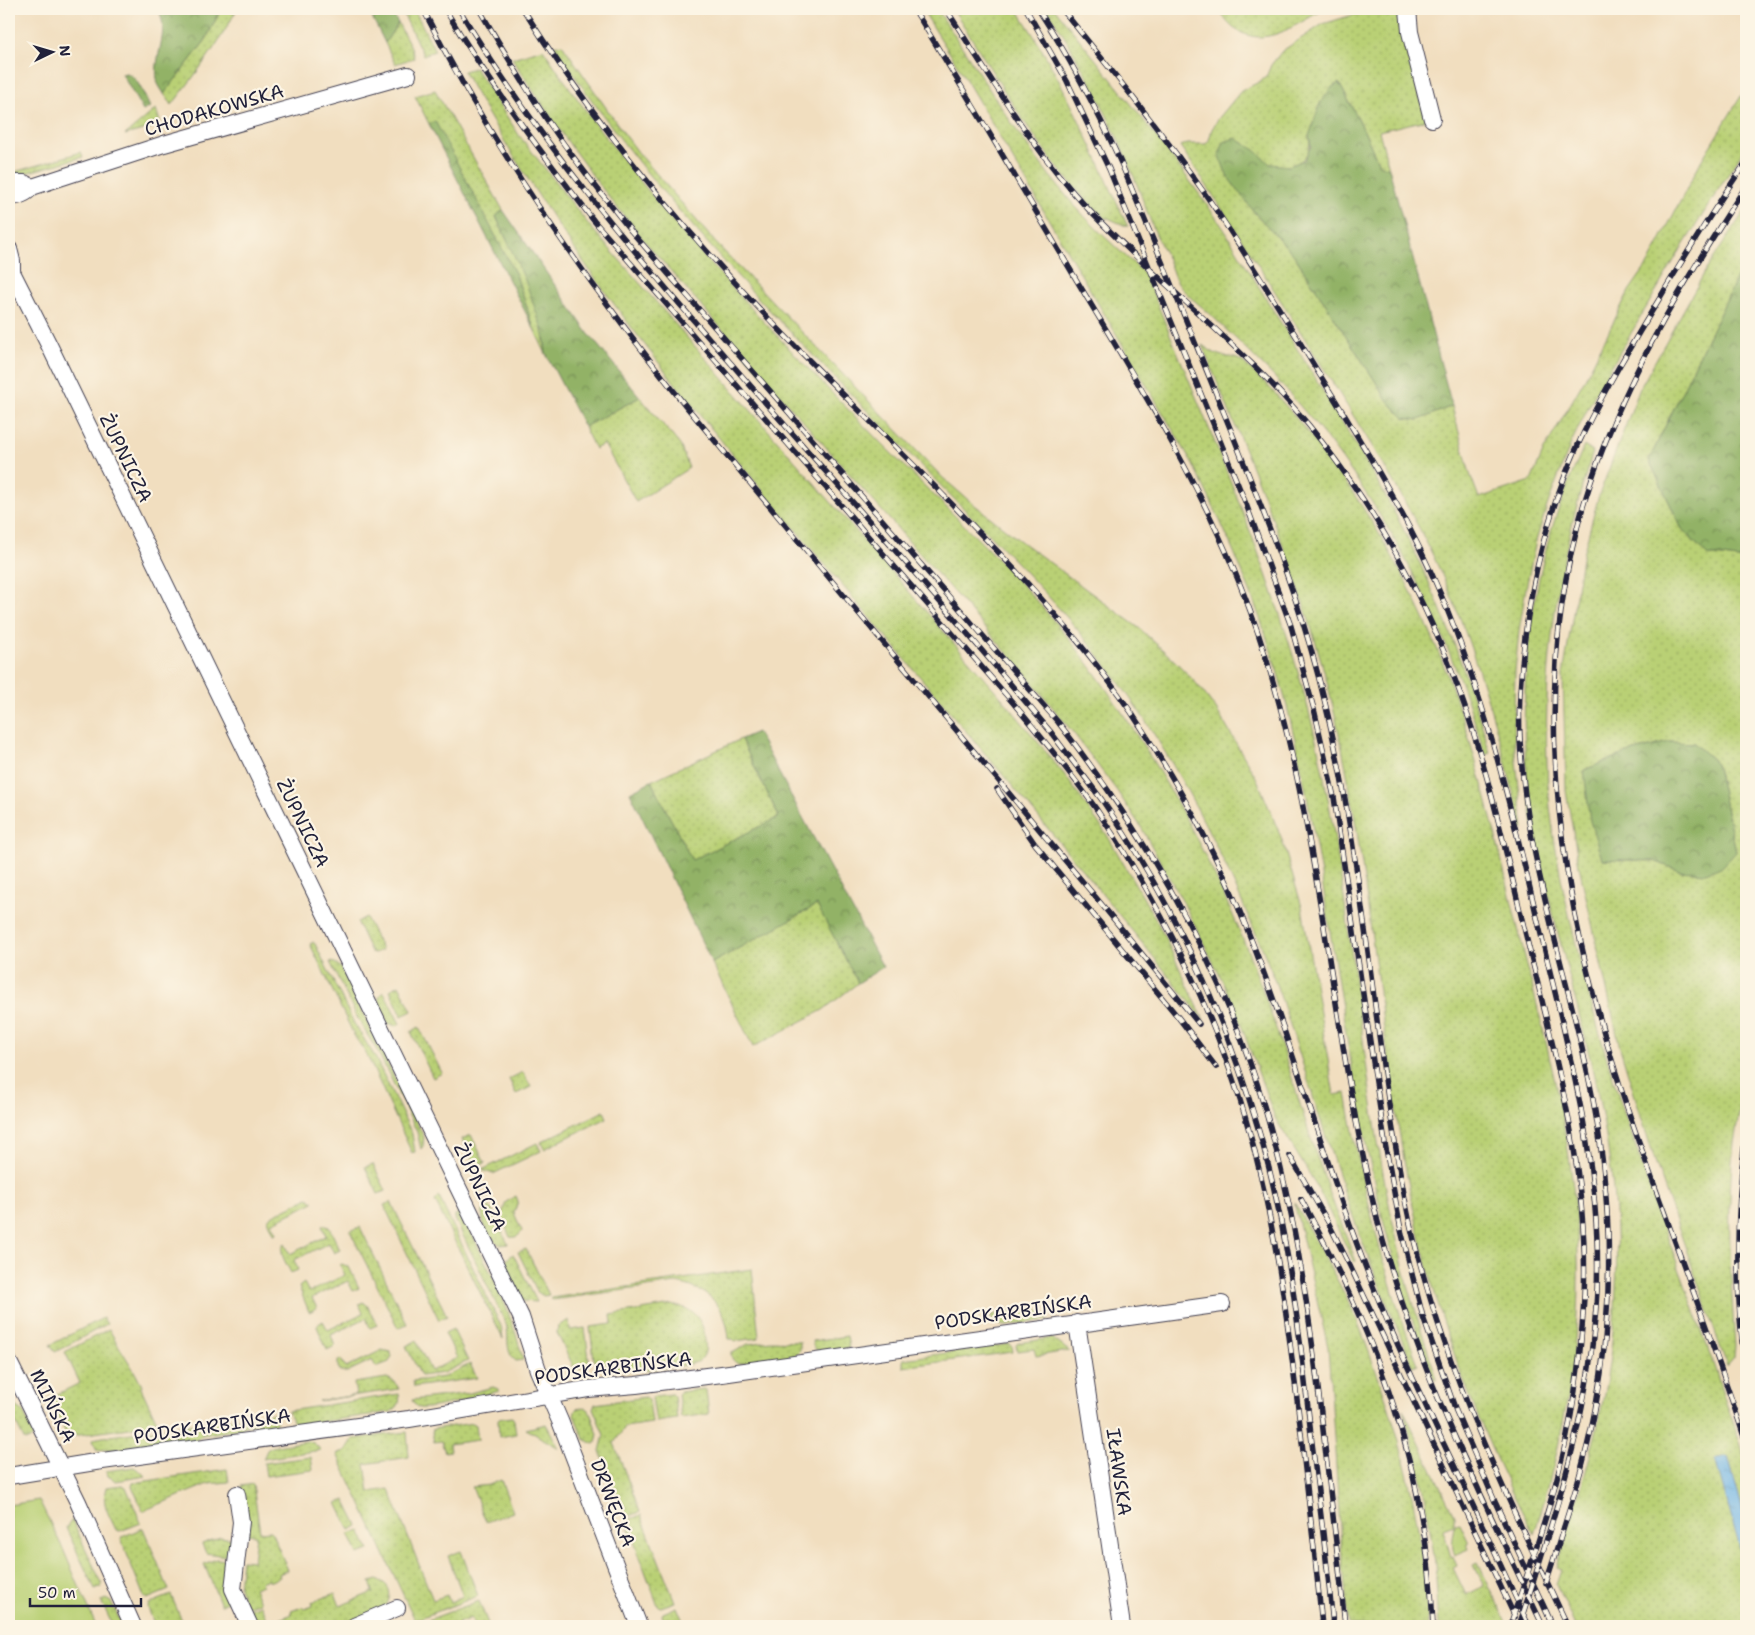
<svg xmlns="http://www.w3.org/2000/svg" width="1755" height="1635" font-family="'Shantell Sans',sans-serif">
	<defs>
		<pattern id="grass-dots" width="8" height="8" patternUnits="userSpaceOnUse" patternTransform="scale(1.25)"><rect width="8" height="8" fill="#b9d075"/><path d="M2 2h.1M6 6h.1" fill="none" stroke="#9fb266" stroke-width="1.8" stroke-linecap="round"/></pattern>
		<pattern id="forest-crowns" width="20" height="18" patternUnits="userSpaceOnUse" patternTransform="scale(1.25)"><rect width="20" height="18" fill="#92b266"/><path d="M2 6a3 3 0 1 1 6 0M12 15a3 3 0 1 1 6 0" fill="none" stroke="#779055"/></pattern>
		<pattern id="water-ripples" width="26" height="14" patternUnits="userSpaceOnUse" patternTransform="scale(1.25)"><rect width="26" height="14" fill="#70b5e6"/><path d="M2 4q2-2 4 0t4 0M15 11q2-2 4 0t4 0" fill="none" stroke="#5c93bc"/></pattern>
	</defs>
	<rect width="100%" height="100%" fill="#fcf5e5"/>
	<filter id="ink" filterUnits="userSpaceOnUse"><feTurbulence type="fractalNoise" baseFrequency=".02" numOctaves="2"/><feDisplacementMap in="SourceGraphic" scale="10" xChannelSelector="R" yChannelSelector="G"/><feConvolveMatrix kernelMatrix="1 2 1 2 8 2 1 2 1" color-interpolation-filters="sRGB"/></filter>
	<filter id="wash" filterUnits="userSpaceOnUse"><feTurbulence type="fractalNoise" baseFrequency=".0096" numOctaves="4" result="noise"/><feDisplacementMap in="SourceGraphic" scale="20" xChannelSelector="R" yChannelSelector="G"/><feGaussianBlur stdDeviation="1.12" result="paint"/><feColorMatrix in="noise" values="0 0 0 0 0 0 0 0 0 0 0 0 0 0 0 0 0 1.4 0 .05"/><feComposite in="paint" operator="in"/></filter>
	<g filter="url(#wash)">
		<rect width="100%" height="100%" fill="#f1debf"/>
		<path fill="url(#grass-dots)" stroke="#6e7958" fill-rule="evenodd" d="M221,9H237C219,44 196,74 172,105L164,94L205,41Z
			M401,9H414L435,51L423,55Z
			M922,9H937C980,72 1018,140 1068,198C1091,225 1118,250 1145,273C1207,428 1281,584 1318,749C1350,896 1359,1047 1387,1194C1399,1256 1416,1318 1437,1378L1434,1379C1423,1349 1411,1319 1402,1289C1388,1243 1377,1196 1367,1149C1336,998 1323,844 1284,695C1262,613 1229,535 1190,459L959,68Z
			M953,9H1017C1062,77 1094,152 1128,227L1108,218L1106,219C1043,164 998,78 953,9Z
			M1047,9H1055C1113,81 1171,152 1224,229C1254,279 1285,330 1317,381C1352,438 1387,494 1416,555C1447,619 1471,685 1490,753L1485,755C1446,623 1386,504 1295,400C1269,370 1240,343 1212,316C1202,306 1183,293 1177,282C1172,273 1170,262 1165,253C1153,231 1144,202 1134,177C1110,118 1081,61 1047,9Z
			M1221,9H1326C1299,21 1270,48 1240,32C1230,27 1223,19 1221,9Z
			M1383,11L1395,14L1402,26L1426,120L1379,131L1389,168L1379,164L1359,120L1339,83L1309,136C1314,159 1292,172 1270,164C1265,162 1259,154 1255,150L1254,212L1294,255L1388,401L1404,418L1419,420L1452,406L1470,474L1479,498L1531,481L1544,450L1586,377L1629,291L1648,264L1701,161L1746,88V146L1676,257L1594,396L1571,443L1547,506L1536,541L1526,588L1519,631L1515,671L1514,708L1515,753L1524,829L1522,830C1506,759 1486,687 1460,618C1428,533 1378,455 1329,377C1280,300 1232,222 1180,146L1188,144H1206L1209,140L1212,129L1218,119L1241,91L1259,82L1266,77L1271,65L1282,51L1323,24L1356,14Z
			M398,23L411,47L414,58L395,64L385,43Z
			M562,44L618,125L638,152L715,242L943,478L966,498L1019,540L1139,628L1177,663L1197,684L1216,709L1257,779L1281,837L1302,907L1334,1095L1346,1093C1362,1186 1384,1276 1418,1364L1413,1366C1389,1309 1365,1252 1345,1194C1319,1121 1299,1046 1272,973C1261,943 1247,914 1234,884C1204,818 1170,755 1128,695C1060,598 972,519 890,434C809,352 728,270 654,181C618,138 586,92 553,46Z
			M543,49C641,197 759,319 882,444C953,515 1030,585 1090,666C1160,763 1217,867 1259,980C1283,1044 1301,1112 1324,1177C1334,1206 1345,1233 1356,1261L1354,1262L1315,1183L1275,1118L1241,1025L1225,986L1184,904L1141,827L1117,791L1075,735L1023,671L647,244C597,185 553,123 512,58Z
			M475,68L519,135L589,225L1007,704L1064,774L1107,835L1159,925L1204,1020C1085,870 960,724 836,578C744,468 650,359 569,241C531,186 496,129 463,71Z
			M435,90L503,210L496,217C516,260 541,305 546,354L534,329L516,275L435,122L429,124L415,96Z
			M156,109L160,122L154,127L125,135Z
			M81,152L83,157L11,177V173Z
			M1746,209V259L1649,460L1682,529L1707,555L1746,560V1075C1742,1104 1734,1133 1732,1162C1727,1224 1731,1285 1735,1346L1734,1358L1727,1366L1654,1158L1620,1048L1579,866L1566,791L1563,675L1582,558L1599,495L1640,388L1706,270ZM1669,742L1694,743L1716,763L1736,852L1680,871L1654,861L1602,859L1584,770L1627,753Z
			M1202,345C1207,348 1213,353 1219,355C1228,358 1235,356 1243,362C1271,385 1295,417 1318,445C1377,520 1424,606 1455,696C1484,779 1502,864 1523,949C1548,1050 1576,1152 1578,1257C1580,1351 1563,1445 1534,1534C1477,1430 1436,1317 1412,1201C1379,1040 1371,875 1335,715C1307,590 1250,464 1202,345Z
			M640,397L680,445L689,468L636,502L604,444L595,449L584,427Z
			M1584,446L1593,452C1557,560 1541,671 1548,785C1552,839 1563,892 1576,944C1599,1042 1631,1136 1665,1230C1686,1288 1708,1345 1726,1403C1733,1422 1743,1447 1746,1467C1749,1484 1746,1505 1746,1523L1728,1457L1716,1459L1746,1570V1626H1575L1556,1585L1561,1570L1557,1567C1575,1506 1596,1446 1606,1383C1618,1314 1620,1241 1611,1171C1597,1060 1560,954 1537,846C1515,741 1522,617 1556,516C1564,492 1574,469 1584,446Z
			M741,739L779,817L692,861L651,781Z
			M817,904L858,983L823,1010L753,1047L712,963Z
			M366,917L382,950L372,954L357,922Z
			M314,942L354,1023L374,1055L412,1134L415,1152L412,1153L411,1151L367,1055L355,1037L310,944Z
			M330,962L335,963L341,968L424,1137L423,1146L421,1149L417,1132L379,1054L358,1019Z
			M399,985L412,1011L402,1016L390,990Z
			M384,992L400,1024L396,1026L387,1023L379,1006V997Z
			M419,1027L442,1073L433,1078L411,1032Z
			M523,1072L531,1087L516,1094L509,1079Z
			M604,1111L607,1118L544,1149L541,1142Z
			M471,1135L485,1163L476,1167L462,1139Z
			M537,1143L541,1151L493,1174L482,1170Z
			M373,1164L386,1191L378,1194L365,1167Z
			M516,1196L518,1201L514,1213L522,1231C520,1235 516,1238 510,1237L501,1217L506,1202Z
			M439,1197L501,1326L503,1339L435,1201Z
			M308,1198L314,1202L272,1223L277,1233L274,1234L268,1220L271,1216Z
			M391,1202L447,1316L439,1320L384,1205Z
			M1294,1202C1313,1237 1333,1271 1351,1306C1359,1324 1366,1344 1373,1363C1406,1449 1424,1535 1428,1626H1349L1342,1557L1328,1347Z
			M487,1205L491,1209L508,1244L501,1245C489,1240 475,1216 487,1205Z
			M461,1212C484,1260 511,1307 523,1360L516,1361C504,1352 510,1337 506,1324L455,1219V1215Z
			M324,1225L329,1227L340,1250L334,1253L329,1243L294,1260L298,1270L291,1273C287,1264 277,1252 285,1244L290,1254L326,1236L322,1226Z
			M360,1227L407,1324L398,1328L350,1231Z
			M526,1249L549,1295L544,1296L538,1293L518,1252Z
			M513,1254L537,1302L523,1301C518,1294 503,1267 507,1260C508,1257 511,1256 513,1254Z
			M342,1264L349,1267L359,1288L353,1291L348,1281L312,1298L317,1308L309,1312L299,1287L304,1283L309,1292L345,1275L340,1265Z
			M752,1269L759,1338L734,1341L733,1339H729C726,1305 709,1289 676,1283L552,1300L551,1298Z
			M363,1302L367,1305L377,1325L370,1328L366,1318L331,1335L335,1346L327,1350L318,1329L317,1325L323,1321L328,1330L363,1313L359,1304Z
			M672,1305C694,1308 703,1319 705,1340C706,1349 706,1355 699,1361C690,1367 630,1372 619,1370C611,1369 599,1365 594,1360L590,1327L612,1324L611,1315Z
			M1036,1308L1047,1315L1048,1320L1005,1326C997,1325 993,1322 990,1315Z
			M103,1318L107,1324L55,1352L50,1345Z
			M569,1320L570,1330L585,1328L589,1359L588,1363L581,1368H574L557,1333L558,1326Z
			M109,1329C119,1348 132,1365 142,1386L141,1388L158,1424L72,1436L66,1433L49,1398L80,1383L65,1352Z
			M453,1329L468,1361L443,1373L421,1376L406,1346L416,1341L431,1371L457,1358L445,1333Z
			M847,1336L849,1348L823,1353C816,1351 813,1348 812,1341Z
			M1052,1338L1069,1351L1036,1356L1034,1349L1017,1351L1016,1345L1018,1343Z
			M771,1341L800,1342V1350L793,1357L738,1364C733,1361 731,1358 731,1352H734L748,1344Z
			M1009,1344L1012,1346L1013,1352L903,1367V1361L904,1359Z
			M382,1350L390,1352L392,1356L389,1362L376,1367L372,1360L347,1372H341L338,1367V1361L341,1359L346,1368Z
			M470,1364L477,1378L414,1387L413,1381L444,1377Z
			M387,1378L395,1382L399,1389L318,1401L356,1395L354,1383Z
			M493,1387L498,1389L499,1391C485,1395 432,1410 420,1408C416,1407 414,1404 412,1400L470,1393Z
			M703,1389L706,1390L709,1414L681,1418L678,1394L680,1392Z
			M399,1394C401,1403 398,1408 390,1412L299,1425L293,1423L288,1411Z
			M672,1394L674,1396L677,1419L656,1422L652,1398L654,1396Z
			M646,1397L649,1400L652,1423L625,1427L614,1443L640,1512L626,1517L624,1516L600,1451L604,1435L593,1408L595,1404Z
			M9,1401L23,1411L34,1437L25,1441L9,1409Z
			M585,1407L589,1410L598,1434L596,1443L594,1444L584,1439L574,1415L576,1409Z
			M1403,1409L1454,1515V1525L1443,1529L1451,1557L1453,1556L1457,1566L1453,1568L1466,1595L1484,1586L1474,1565L1478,1563L1506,1622L1504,1626H1439L1435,1563L1425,1495Z
			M276,1413V1424L271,1430H267L257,1424L244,1426L242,1429L202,1435L196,1441L151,1447L97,1450L92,1441L93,1439L103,1437Z
			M512,1417L514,1420L516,1434L499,1437L498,1419Z
			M473,1423L476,1425L478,1440L449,1444L450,1451L445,1452L441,1441L434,1442L432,1432L433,1429Z
			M546,1424L559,1448L526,1429Z
			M407,1432L409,1457L365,1464L369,1492L389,1489L433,1600L447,1595L450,1602L463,1596L448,1556L461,1551L478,1596L415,1620L337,1454L346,1451L353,1439Z
			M307,1441L314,1443L321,1450L263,1459L267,1450L271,1447Z
			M311,1457L313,1470L266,1476L264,1463Z
			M134,1467L146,1476L116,1481L108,1476L106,1471Z
			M227,1469L229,1482L208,1484L143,1511L132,1486L133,1483Z
			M501,1480L513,1512L486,1522L472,1487L489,1485Z
			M253,1484L260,1532L271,1531L288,1570L279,1574L280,1577L269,1582L268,1579L261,1582L262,1585L254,1588L260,1602L247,1607L239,1588L242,1560L253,1561L256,1535L245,1534L246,1522L241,1486Z
			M122,1485L126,1487L141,1523L120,1531L116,1530C109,1514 101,1505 106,1487Z
			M345,1500L358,1526L350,1530L337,1503Z
			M641,1515L675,1602L661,1607L658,1606L627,1523L628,1520Z
			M72,1520L102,1584L100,1588L95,1590L66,1528Z
			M143,1528L169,1590L147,1599L144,1597L121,1539L122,1537Z
			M360,1530L369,1550L358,1554L349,1534Z
			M220,1537L233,1539L231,1557L206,1553L202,1544Z
			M216,1559L230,1560L231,1600L221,1605L204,1564Z
			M377,1580C393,1584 393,1600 382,1610L342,1626L325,1624V1626H257L248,1610L261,1605L268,1621L276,1618L277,1620L292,1614L291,1611L302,1607L304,1609L313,1606L312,1602L335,1593L340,1606L373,1592L374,1594L370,1582Z
			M171,1595L184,1626H155L148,1608L149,1604Z
			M106,1599L111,1602L123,1626H113L101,1601Z
			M479,1601L489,1626H475L471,1618L458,1623L459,1625L457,1626H418L417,1624Z
			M677,1607L685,1626H666L662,1615L663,1613Z"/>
		<path fill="url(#forest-crowns)" stroke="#5a6a50" d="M158,9H221L205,41L164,94C162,90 157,84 157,80C153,55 171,33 158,9Z
			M368,9H390L398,23L385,43Z
			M126,73C138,76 144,96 150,107L143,111L122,74Z
			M1339,83L1359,120L1379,164L1389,168L1452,406L1419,420L1404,418L1388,401L1294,255L1254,212L1227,176L1219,154L1224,142L1235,138L1255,150L1270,164L1289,166L1304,160L1311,146L1309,136L1320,103L1332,87Z
			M435,121L516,275L534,329L429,124Z
			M503,210L588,333L640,397L584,427L546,354L544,334L525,280L496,216Z
			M1746,259V560L1707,555L1682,529L1649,460Z
			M757,732L883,967L858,983L817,905L712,963L630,792L651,781L692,860L779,817L741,739Z
			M1669,742L1694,743L1716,763L1736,852L1723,866L1706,873L1680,871L1654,861L1602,859L1590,821L1584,770L1627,753Z"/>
		<path fill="#b9d075" stroke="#6e7958" d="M39,1500L63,1549L96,1626H9V1505Z
			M1460,1524L1469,1543L1467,1544L1469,1549L1455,1555C1450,1546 1454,1535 1455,1525Z"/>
		<path fill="url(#water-ripples)" stroke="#496c90" d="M1726,1456L1728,1457L1746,1523V1570L1715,1459Z"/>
	</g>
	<g filter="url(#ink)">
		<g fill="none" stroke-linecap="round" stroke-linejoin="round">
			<defs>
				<path id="street" d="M1408,9L1410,32L1432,119
					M9,183H24L32,187
					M9,197C19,197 26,194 32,187L164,144L408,75
					M9,249L12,261V272
					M9,268L12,272L49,345L521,1317L538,1370L560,1421L639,1626
					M1077,1323L1122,1626
					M9,1362L78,1502L133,1626
					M9,1476L95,1462L409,1419L588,1389L636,1385L722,1374L1222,1304
					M237,1494L241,1522L233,1589L250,1626
					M354,1626L397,1608"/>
			</defs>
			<use href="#street" stroke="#413e4f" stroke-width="18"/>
			<use href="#street" stroke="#fff" stroke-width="16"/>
			<defs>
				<path id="rail" d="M423,9C494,151 586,281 685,405L1103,906L1199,1024
					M445,9C489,83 541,152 594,221L1014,704C1043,739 1071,773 1097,810C1157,899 1207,997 1240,1100C1274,1208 1288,1320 1301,1433C1308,1497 1316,1562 1322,1626
					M459,9C537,140 636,255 736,369C841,490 948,608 1050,731C1067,754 1085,777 1102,800C1171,900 1224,1012 1258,1128C1287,1225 1299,1326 1310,1426C1318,1493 1327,1559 1333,1626
					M479,9C503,50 527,91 554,130C578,165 605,198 631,231L1058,722C1148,838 1223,967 1265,1109C1297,1217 1311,1326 1324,1438C1331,1501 1339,1563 1345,1626
					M523,9C600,131 695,244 797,348C856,408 916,466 974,527C1031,585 1085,645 1131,712C1172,774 1209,839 1238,907C1286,1021 1317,1140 1361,1255C1387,1325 1419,1392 1451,1459C1478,1515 1503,1571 1529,1626
					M914,9C973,104 1029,200 1086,296C1151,404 1217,512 1258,633C1320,817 1329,1014 1373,1202C1408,1351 1478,1489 1543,1626
					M946,9C991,78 1032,149 1089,210C1165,290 1255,354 1322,442C1386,525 1435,617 1468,716C1495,796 1512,881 1533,964C1560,1073 1589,1183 1584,1297C1581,1358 1573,1419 1557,1478C1544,1528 1526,1577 1510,1626
					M1026,9L1067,81L1109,169L1246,504L1291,626L1315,713L1334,797L1385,1143L1401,1230L1412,1274L1423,1317L1456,1411L1496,1504L1553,1626
					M1038,9C1070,58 1097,110 1121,163C1158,251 1194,339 1230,428C1262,509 1296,590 1318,675C1353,807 1366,945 1385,1079C1393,1130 1400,1181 1412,1232C1445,1371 1507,1498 1568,1626
					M1062,9C1110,69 1159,128 1203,191C1247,254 1286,320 1326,385C1368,453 1410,521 1441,595C1490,709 1516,831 1545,951C1572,1063 1602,1175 1597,1291C1591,1411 1555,1514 1519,1626
					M1746,186C1681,285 1620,386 1585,500C1523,703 1563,919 1630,1116C1667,1225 1711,1333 1746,1443
					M997,789L1035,844L1178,1017L1216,1067
					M1746,1131C1736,1212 1734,1292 1746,1372
					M1290,1156L1328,1222L1350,1266L1515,1617
					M1301,1199C1377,1337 1427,1467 1433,1626
					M1546,1583C1564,1526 1584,1469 1595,1410C1616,1298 1612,1186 1588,1075C1561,948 1514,824 1520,692C1525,602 1545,513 1584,432C1606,387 1632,344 1658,301C1686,254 1715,207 1746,162"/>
			</defs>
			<use href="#rail" stroke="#22223b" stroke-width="5.5"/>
			<use href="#rail" stroke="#fcf5e5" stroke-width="4" stroke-dasharray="11" stroke-linecap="butt"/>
		</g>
	</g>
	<g text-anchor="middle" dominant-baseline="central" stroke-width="4.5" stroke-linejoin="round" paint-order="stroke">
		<g font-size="19" fill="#22223b" stroke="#fcf5e5">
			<text transform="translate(214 110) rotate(-16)">CHODAKOWSKA</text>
			<text transform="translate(126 458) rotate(64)">ŻUPNICZA</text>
			<text transform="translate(303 823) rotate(64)">ŻUPNICZA</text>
			<text transform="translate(480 1187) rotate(64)">ŻUPNICZA</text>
			<text transform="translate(1013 1312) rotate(-8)">PODSKARBIŃSKA</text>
			<text transform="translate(613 1368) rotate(-7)">PODSKARBIŃSKA</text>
			<text transform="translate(53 1406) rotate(64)">MIŃSKA</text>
			<text transform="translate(212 1426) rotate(-8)">PODSKARBIŃSKA</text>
			<text transform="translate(1119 1472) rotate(82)">IŁAWSKA</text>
			<text transform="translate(613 1503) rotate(69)">DRWĘCKA</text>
		</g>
	</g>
	<rect width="1755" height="1635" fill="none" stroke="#fcf5e5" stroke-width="30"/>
	<g transform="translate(52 52) rotate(85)" stroke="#fcf5e5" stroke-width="4" paint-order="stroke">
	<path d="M0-4L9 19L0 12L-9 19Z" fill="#22223b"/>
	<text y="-8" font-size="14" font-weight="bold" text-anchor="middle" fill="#22223b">N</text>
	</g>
	<path d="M30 1598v8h111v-8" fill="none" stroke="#22223b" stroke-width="2.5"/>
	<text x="38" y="1598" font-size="15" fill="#22223b" stroke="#fcf5e5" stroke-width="4" paint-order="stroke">50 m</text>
</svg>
